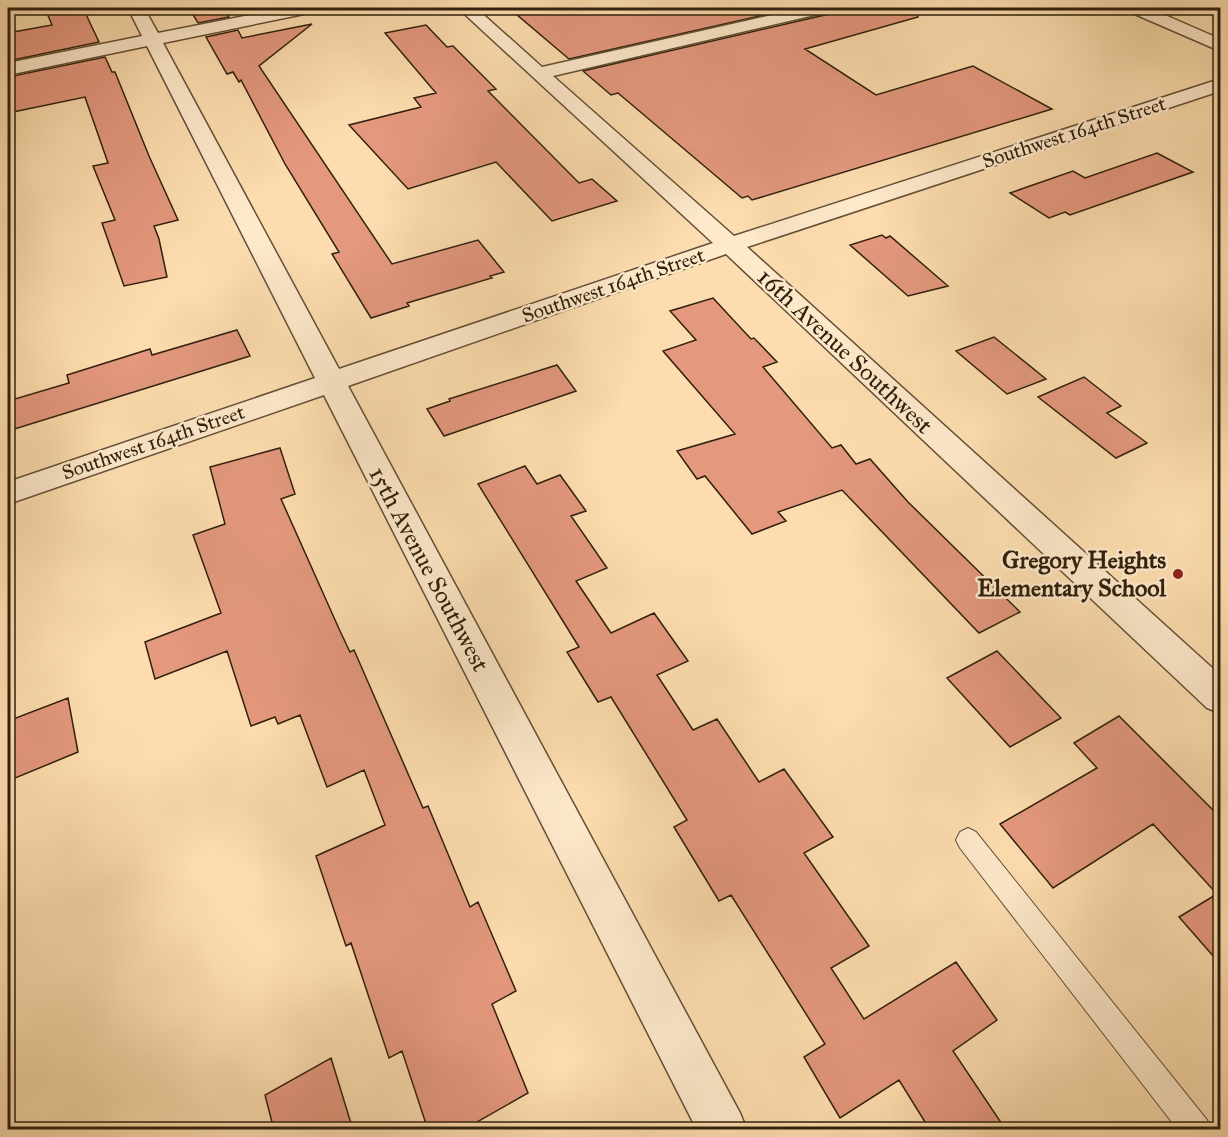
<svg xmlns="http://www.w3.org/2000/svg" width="1228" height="1137" font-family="'IM FELL Great Primer',serif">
	<rect width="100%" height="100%" fill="#fdddaf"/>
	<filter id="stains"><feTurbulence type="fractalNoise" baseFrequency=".00333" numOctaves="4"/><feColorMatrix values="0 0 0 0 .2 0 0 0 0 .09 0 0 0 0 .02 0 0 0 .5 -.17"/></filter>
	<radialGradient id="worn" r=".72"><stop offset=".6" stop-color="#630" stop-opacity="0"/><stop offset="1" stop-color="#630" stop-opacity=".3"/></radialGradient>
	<path fill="#e4987e" stroke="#2f200d" stroke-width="1.5" d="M83,8L99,42L8,61V33L52,25L47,13Z
		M189,8H224L229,17L198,23Z
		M509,8H795L569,59Z
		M833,8H916L918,17L805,49L876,95L973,66L1052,109L752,200L748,196L742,198L618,93L611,95L583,71L829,14Z
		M312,24L259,66L392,264L478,240L504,272L490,276L492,278L407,303L409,306L371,318L332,254L339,252L285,164L241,80L239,82L233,72L227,74L206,37L238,30L242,38Z
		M426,25L447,47L453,46L496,89L488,91L579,183L592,179L617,201L552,221L496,162L408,189L349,125L421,107L414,98L436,93L385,33Z
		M105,57L112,72H115L149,156L178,220L154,226L159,239L167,277L124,286L102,223L115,220L93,166L108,163L85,97L8,113V77Z
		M1157,153L1193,172L1070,215L1065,212L1049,218L1010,193L1073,171L1085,178Z
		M882,235L886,238L890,236L948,286L908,296L850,245Z
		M713,298L751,339L754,338L777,362L763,367L832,448L841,445L856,464L870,459L908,502L1020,612L979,633L842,490L778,512L786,521L752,534L705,476L697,479L677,451L735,434L663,351L696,340L670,311Z
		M237,330L250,356L8,431V401L69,383L67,375L150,349L152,355Z
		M994,337L1046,379L1007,394L956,351Z
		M557,365L576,391L444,436L427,409L450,401L449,399Z
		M1084,377L1121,406L1107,413L1147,443L1116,458L1038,397Z
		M280,448L295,494L281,499L340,631L350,652L354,650L423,808L428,806L470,907L478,902L516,991L492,1004L528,1093L463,1130H428L402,1051L389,1058L351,943L346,946L316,856L385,825L364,770L327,787L300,715L278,724L275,717L251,726L227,651L155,679L145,642L221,613L193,535L225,524L210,467Z
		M525,466L537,484L560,475L586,511L571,516L607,568L576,581L611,633L654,613L688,661L657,675L693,730L717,719L759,782L784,769L833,837L804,853L869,946L831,968L864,1019L956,962L997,1020L953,1051L1006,1130H930L899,1080L840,1118L804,1057L825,1044L731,895L719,901L674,827L687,820L611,697L598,702L567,652L579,647L478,484Z
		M997,651L1061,718L1010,747L947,678Z
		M68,698L78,752L8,781V721Z
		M1119,716L1221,818V965L1179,917L1217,894L1153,824L1053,888L1000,824L1097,768L1074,743Z
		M331,1058L353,1130H274L265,1095Z"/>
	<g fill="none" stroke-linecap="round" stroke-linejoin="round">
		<defs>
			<path id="lane" d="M968,828L976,832L1207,1120L1211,1130H1178L960,848L956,840L960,832Z"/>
			<path id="street" d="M128,8H144L158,33L286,8H318L315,12L309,13L163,43L339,369L713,243L458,8H476L542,67L803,8H831L829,12L823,13L553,76L734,236L1220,79V91L747,247L1220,675V713L1207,708L726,254L348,386L740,1113L747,1130H697L324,395L8,504V482L315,378L147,46L8,75V63L142,36Z
				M1128,8H1149L1220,39V51L1130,12Z"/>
		</defs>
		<use href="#lane" stroke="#624f36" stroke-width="2"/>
		<use href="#street" stroke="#624f36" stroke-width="3"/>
		<use href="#lane" fill="#fee9cb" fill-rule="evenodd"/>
		<use href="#street" fill="#fee9cb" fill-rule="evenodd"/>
	</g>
	<circle fill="#8f2418" stroke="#fee9cb" stroke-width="2" cx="1178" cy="574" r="6"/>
	<g text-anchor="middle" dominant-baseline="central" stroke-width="5" stroke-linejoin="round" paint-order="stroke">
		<g font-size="20" fill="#2f200d" stroke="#fee9cb">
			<text transform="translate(1074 132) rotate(-18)">Southwest 164th Street</text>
			<text transform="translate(613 285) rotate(-19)">Southwest 164th Street</text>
			<text transform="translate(153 442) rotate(-19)">Southwest 164th Street</text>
		</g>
		<g font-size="24" fill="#2f200d" stroke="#fee9cb">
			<text transform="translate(845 351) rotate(43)">16th Avenue Southwest</text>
			<text transform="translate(429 569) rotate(62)">15th Avenue Southwest</text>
		</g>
		<g font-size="24" font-weight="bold" fill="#2f200d" stroke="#fee9cb" text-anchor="end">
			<text x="1166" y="560">Gregory Heights<tspan x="1166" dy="28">Elementary School</tspan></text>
		</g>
	</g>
	<rect width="1228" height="1137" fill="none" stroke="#fdddaf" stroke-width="30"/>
	<rect x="9" y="9" width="1210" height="1119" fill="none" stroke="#2f200d" stroke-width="3"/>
	<rect x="15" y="15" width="1198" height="1107" fill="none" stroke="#2f200d" stroke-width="1.5"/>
	<rect width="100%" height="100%" filter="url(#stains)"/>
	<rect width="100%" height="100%" fill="url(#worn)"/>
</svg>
